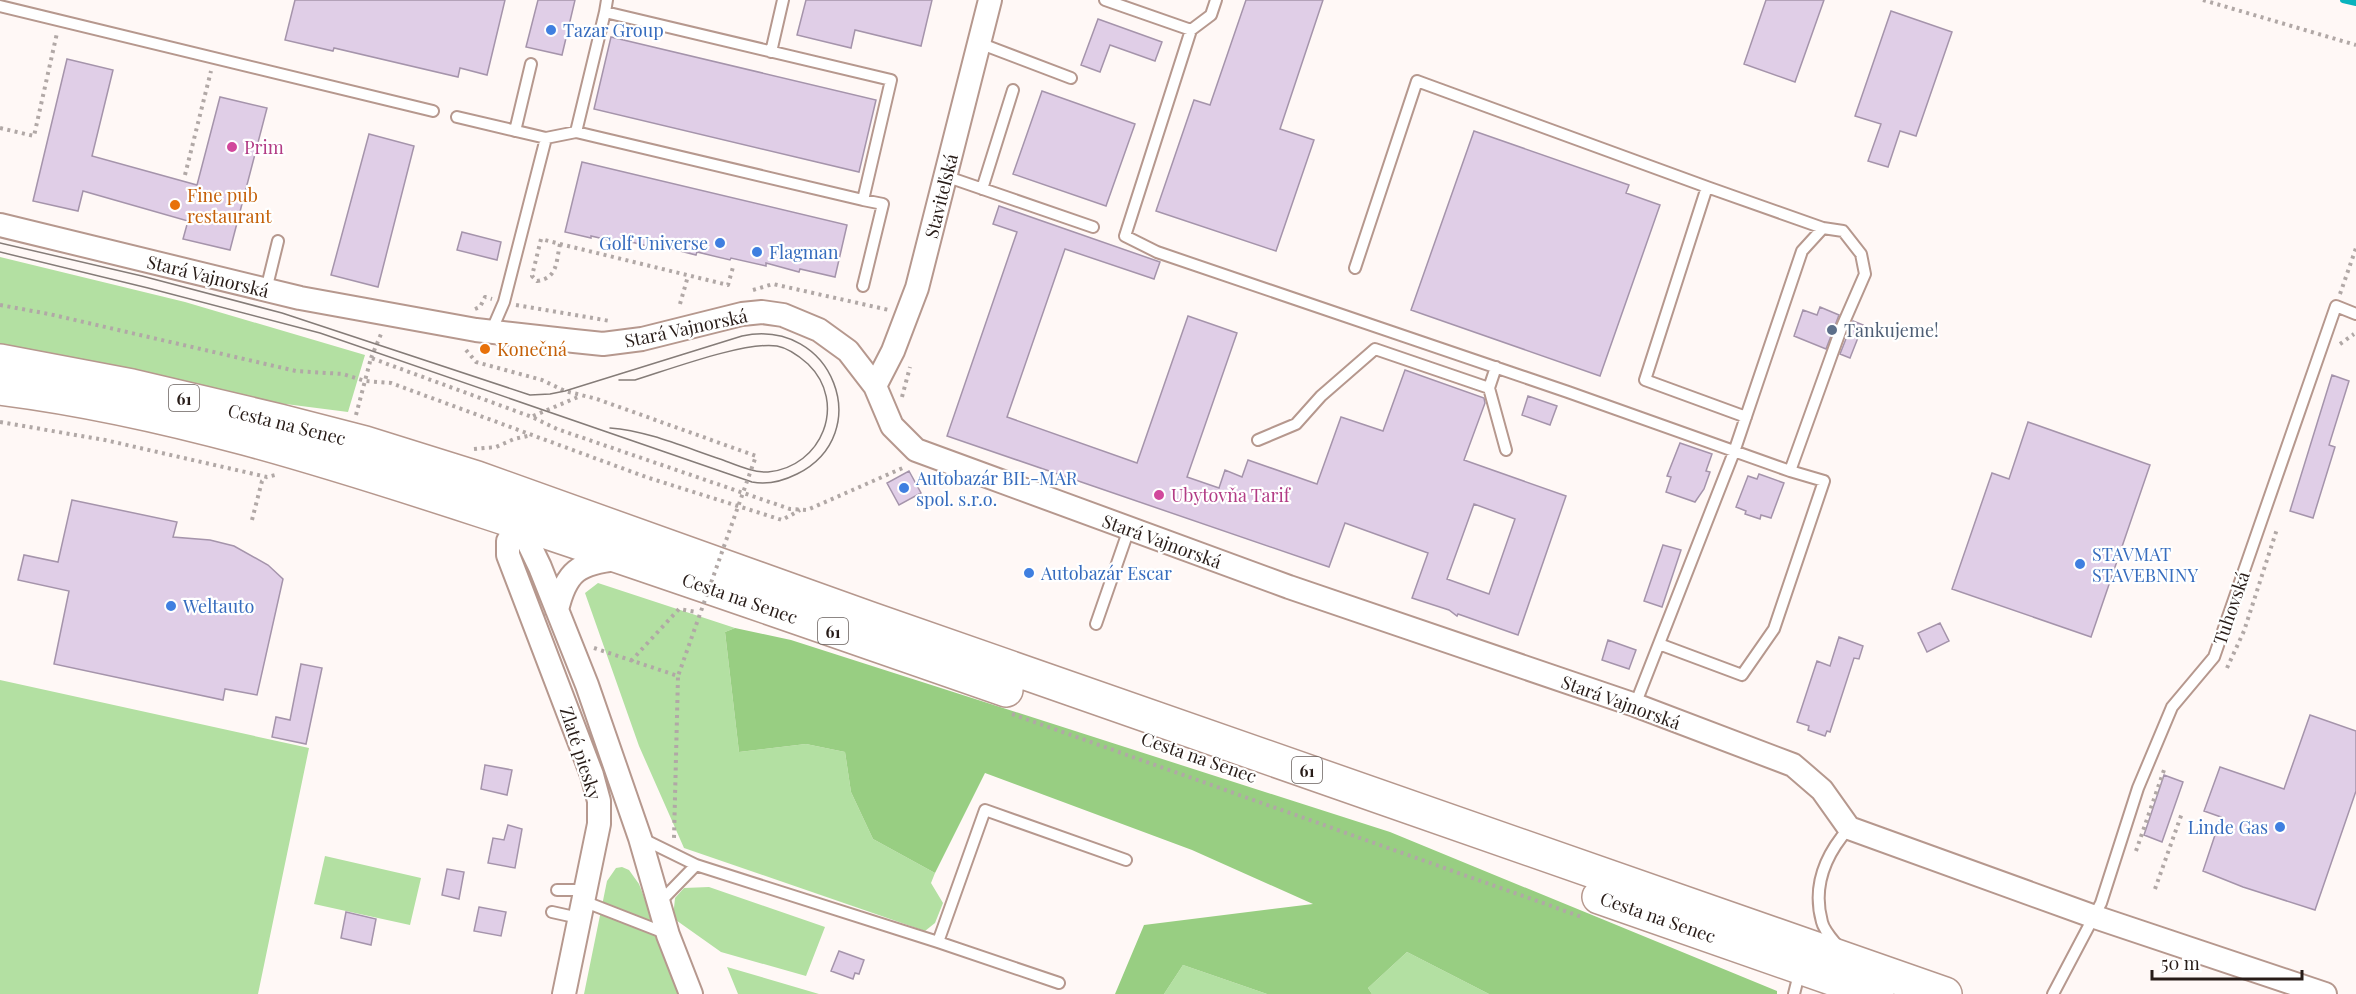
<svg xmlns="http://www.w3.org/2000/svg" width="2356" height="994" font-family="'Playfair Display',serif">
	<rect width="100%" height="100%" fill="#fff8f6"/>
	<path fill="#b3e0a2" d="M0,257L185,302L365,355L348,412L262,401L161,376L0,344Z
		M598,583L735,628L725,632L739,752L806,744L845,752L851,792L873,839L935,873L931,883L943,903L935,923L925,931L684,848L639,746L585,593Z
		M0,680L309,748L258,994H0Z
		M325,856L421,878L410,925L314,904Z
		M622,867L629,870L639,884L681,994H584L607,881L616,868Z
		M709,887L825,927L806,976L721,952L673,918L675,898L684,888Z
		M1407,952L1489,994H1372L1368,988Z
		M1183,965L1267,994H1164Z
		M727,967L819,994H738Z"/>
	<path fill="#98ce82" d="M735,628L791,640L1390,832L1777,991V994H1489L1407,952L1368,988L1372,994H1267L1183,965L1164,994H1115L1144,925L1313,904L1192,850L985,773L935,873L873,839L851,792L845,752L806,744L739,752L725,632Z"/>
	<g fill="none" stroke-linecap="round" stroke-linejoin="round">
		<path stroke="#08b3bd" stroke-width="6" d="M2343,0L2356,3"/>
	</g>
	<path fill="#e0cee7" stroke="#a594ab" stroke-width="1.5" fill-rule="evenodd" d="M295,0H505L487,75L460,68L458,77L334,48L333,51L285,40Z
		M538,0H575L562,55L526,47Z
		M806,0H932L921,46L855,30L851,48L797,35Z
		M1246,0H1323L1280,129L1314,140L1276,251L1156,211L1194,100L1210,105Z
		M1766,0H1824L1795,82L1744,64Z
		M1891,11L1952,32L1916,136L1900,131L1888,167L1868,161L1881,124L1855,116Z
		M1098,19L1162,42L1155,61L1110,45L1100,72L1081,65Z
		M611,37L876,100L859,172L594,109Z
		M67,59L113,70L92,156L197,185L220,97L267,108L230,250L183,239L188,221L83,191L78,211L33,201Z
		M1042,91L1135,124L1106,206L1013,174Z
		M1474,131L1629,185L1626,193L1660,205L1600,376L1411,310Z
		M369,134L414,146L378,287L331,275Z
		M582,162L847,225L835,277L800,269L799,272L766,263V266L731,258L730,260L697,252L696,255L661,246L660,249L627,241L626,244L591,236V238L565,232Z
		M999,206L1160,262L1154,279L1065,249L1007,417L1137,463L1188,316L1237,333L1187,477L1219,488L1225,470L1242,477L1248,460L1317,484L1341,417L1383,431L1405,370L1484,398L1485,403L1464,460L1566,496L1518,635L1458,614L1457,616L1449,610L1412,598L1428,553L1345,523L1329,567L947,436L1017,232L993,224ZM1474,504L1515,519L1489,594L1447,579Z
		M462,232L501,242L497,260L457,250Z
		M1820,307L1839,315L1826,349L1794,336L1803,310L1817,315Z
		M1853,321L1863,325L1850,358L1840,354Z
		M2332,375L2349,381L2329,445L2335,447L2313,518L2290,511Z
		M1528,396L1557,406L1550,425L1522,415Z
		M2028,422L2150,465L2091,637L1952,589L1992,473L2009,479Z
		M1680,443L1712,454L1706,471L1710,472L1704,489L1695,502L1666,492L1671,477L1667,476Z
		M909,471L921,493L899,505L887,483Z
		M1759,474L1784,483L1771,518L1761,515L1760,519L1745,514L1746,511L1736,507L1748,476L1757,479Z
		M72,500L177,522L173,537L210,540L234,546L268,565L283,579L257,695L225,689L223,700L54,664L69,591L18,580L24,555L58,562Z
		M1663,545L1681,550L1662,607L1644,601Z
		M1940,623L1949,641L1927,652L1918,633Z
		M1839,637L1863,646L1859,659L1854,658L1830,732L1827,731L1825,736L1808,730L1809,726L1797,722L1817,661L1830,666Z
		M1608,640L1636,650L1629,669L1602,660Z
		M301,664L322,668L306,744L272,737L276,717L290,720Z
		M2310,715L2356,731V791L2315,910L2243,887L2203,871L2221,817L2204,811L2220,767L2284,789Z
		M485,765L512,770L507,795L481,789Z
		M2164,775L2183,782L2162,842L2144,835Z
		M508,825L522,829L515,868L488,863L493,838L504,840Z
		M447,869L464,872L459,899L442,895Z
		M479,907L506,912L501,936L474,931Z
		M346,912L376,919L371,945L341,938Z
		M839,951L864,960L859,974L855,973L853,979L831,971Z"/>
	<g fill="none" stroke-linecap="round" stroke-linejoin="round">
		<defs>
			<path id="lane" d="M1105,0L1191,30L1125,236L1157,252L1568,392L1790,471L1841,329L1865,274L1861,254L1843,231L1823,228L1802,251L1734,452L1635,705
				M0,6L433,111
				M605,12L607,0
				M1191,30L1211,15L1216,0
				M979,43L1071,78
				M771,52L783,0
				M457,117L546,138L576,132L605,12L891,80L863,200L576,132
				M515,131L531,64
				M945,176L1093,227
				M982,189L1013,90
				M1355,268L1417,81L1707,187
				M863,286L883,204L863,200
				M266,290L278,241
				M491,332L504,302L546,138
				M1489,388L1506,450
				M1746,417L1645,380L1707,187L1823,228
				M1258,440L1296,424L1321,396L1375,349L1489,388L1496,367
				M1096,624L1129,529
				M1659,644L1742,675L1774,629L1824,481L1790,471
				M643,839L696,865L938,942L1059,983
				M557,890H585
				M583,901L665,933
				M659,903L696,865
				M552,912L579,918
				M938,942L985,810L1126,860
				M1840,949C1834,941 1824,931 1822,922C1812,886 1826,854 1849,828
				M1794,994L1800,970
				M2053,994L2101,903L2138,788L2172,707L2214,657L2336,306L2356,314"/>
			<path id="street" d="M0,225L300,298L476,330L574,341L603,344L642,339L742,314L762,312L783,315L819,330L848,351L875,386L892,426L916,450L1289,587L1635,705L1793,765L1822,790L1849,828L2095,917L2325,994
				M875,386L893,351L917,288L990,0
				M516,517L540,567L587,685L640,838L668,935L691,994
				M520,523L508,541V555L592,775L599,801V824L564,994
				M557,610C566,571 579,563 617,559"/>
			<path id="primary" d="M0,361L132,386L280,421L365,443L477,478L871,619L1945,994
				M0,388C166,409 327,460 486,512C660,569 833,630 1006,690
				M1599,897L1877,994"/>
		</defs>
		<use href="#lane" stroke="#b6988e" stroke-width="14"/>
		<use href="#street" stroke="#b6988e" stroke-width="26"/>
		<use href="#primary" stroke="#b6988e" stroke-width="36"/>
		<path stroke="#b1a8a6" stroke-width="4" stroke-dasharray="3 4.5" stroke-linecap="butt" d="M2203,0L2356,45
			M0,128L34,136L57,33
			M185,175L211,71
			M560,244C556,262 558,278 537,281L532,276L541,239L560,244L728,285L733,267
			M753,290L773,284L889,310
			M2340,294L2356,248
			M680,304L688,276
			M0,305L49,314L296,371L343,374L365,381L391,383L646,477L782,520L800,510
			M516,305L610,321
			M475,309L480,307L485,297L492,299
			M2340,344L2354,334
			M466,350L476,362L542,380L565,391L597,399
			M371,358L381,334
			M902,397L910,367
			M356,415L371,358L532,417L557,429L790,509L807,510L905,467
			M533,416L578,397
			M0,422L105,440L267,477L275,475
			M474,449L496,447L514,439L532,435
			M252,520L262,481L266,478
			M594,648L678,676L674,838
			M631,661L679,609L697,612
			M2227,668L2244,631L2277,529
			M1012,714L1582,917
			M2136,851L2164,770
			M2155,889L2182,813"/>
		<use href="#lane" stroke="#fff" stroke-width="10"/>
		<use href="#street" stroke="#fff" stroke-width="22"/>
		<use href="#primary" stroke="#fff" stroke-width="33"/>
		<path stroke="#857c78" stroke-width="1.5" d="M0,243L142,276L282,313L530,395L550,394L565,391L742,336C833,317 877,434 797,474C783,481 767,485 752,482L320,333L148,288L0,252
			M610,428C648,431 684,447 720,459C734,464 753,473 768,472C822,467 848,403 808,364C799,356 788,348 777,346C745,341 668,370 635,380H619"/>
		<path stroke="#b1a8a6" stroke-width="4" stroke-dasharray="3 4.5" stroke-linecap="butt" d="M597,399L756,456L678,676"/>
	</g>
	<g fill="#3f7fe0" stroke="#fff" stroke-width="2">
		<circle cx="551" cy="30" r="6"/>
		<circle cx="720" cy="243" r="6"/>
		<circle cx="757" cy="252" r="6"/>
		<circle cx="904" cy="488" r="6"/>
		<circle cx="2080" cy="564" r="6"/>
		<circle cx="1029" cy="573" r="6"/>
		<circle cx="171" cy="606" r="6"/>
		<circle cx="2280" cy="827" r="6"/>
	</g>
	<g fill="#d1479c" stroke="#fff" stroke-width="2">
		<circle cx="232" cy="147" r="6"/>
		<circle cx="1159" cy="495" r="6"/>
	</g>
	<g fill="#e8710a" stroke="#fff" stroke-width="2">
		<circle cx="175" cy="205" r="6"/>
		<circle cx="485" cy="349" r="6"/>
	</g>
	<circle fill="#5c6f8a" stroke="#fff" stroke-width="2" cx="1832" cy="330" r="6"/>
	<g text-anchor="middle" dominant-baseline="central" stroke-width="4.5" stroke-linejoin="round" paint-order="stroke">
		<g fill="#fff" stroke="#68605d" stroke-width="1.5">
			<rect x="169" y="385" width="30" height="26" rx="4.5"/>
			<rect x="818" y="618" width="30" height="26" rx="4.5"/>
			<rect x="1292" y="757" width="30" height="26" rx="4.5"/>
		</g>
		<g font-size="16" font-weight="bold" fill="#281c18">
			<text x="184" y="398">61</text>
			<text x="833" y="631">61</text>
			<text x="1307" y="770">61</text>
		</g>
		<g font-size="18" fill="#366cbe" stroke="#fff" text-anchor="start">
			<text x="563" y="30">Tazar Group</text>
			<text x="708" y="243" text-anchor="end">Golf Universe</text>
			<text x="769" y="252">Flagman</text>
			<text x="916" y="478">Autobazár BIL-MAR<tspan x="916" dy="21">spol. s.r.o.</tspan></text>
			<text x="2092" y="554">STAVMAT<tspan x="2092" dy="21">STAVEBNINY</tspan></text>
			<text x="1041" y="573">Autobazár Escar</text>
			<text x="183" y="606">Weltauto</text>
			<text x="2268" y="827" text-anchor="end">Linde Gas</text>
		</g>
		<g font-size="18" fill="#b23c85" stroke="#fff" text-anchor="start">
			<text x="244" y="147">Prim</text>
			<text x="1171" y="495">Ubytovňa Tarif</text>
		</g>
		<g font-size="18" fill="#c56008" stroke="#fff" text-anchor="start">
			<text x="187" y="195">Fine pub<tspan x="187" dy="21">restaurant</tspan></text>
			<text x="497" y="349">Konečná</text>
		</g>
		<g font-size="18" fill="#281c18" stroke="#fff">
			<text transform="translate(941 196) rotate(-76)">Staviteľská</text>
			<text transform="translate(208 276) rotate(14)">Stará Vajnorská</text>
			<text transform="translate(686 328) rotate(-12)">Stará Vajnorská</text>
			<text transform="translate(287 424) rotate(14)">Cesta na Senec</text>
			<text transform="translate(1162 541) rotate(20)">Stará Vajnorská</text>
			<text transform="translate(740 598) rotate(19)">Cesta na Senec</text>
			<text transform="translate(2231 608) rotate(-71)">Tuhovská</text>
			<text transform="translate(1621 702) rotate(20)">Stará Vajnorská</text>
			<text transform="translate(581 753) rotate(72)">Zlaté piesky</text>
			<text transform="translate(1199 757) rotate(19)">Cesta na Senec</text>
			<text transform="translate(1658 917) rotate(19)">Cesta na Senec</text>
		</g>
		<g font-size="18" fill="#4e5e75" stroke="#fff" text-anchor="start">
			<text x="1844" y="330">Tankujeme!</text>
		</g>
	</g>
	<path d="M2152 970v9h150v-9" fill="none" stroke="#281c18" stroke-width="3"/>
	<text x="2161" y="970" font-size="18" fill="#281c18" stroke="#ffffff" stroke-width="4.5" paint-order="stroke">50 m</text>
</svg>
